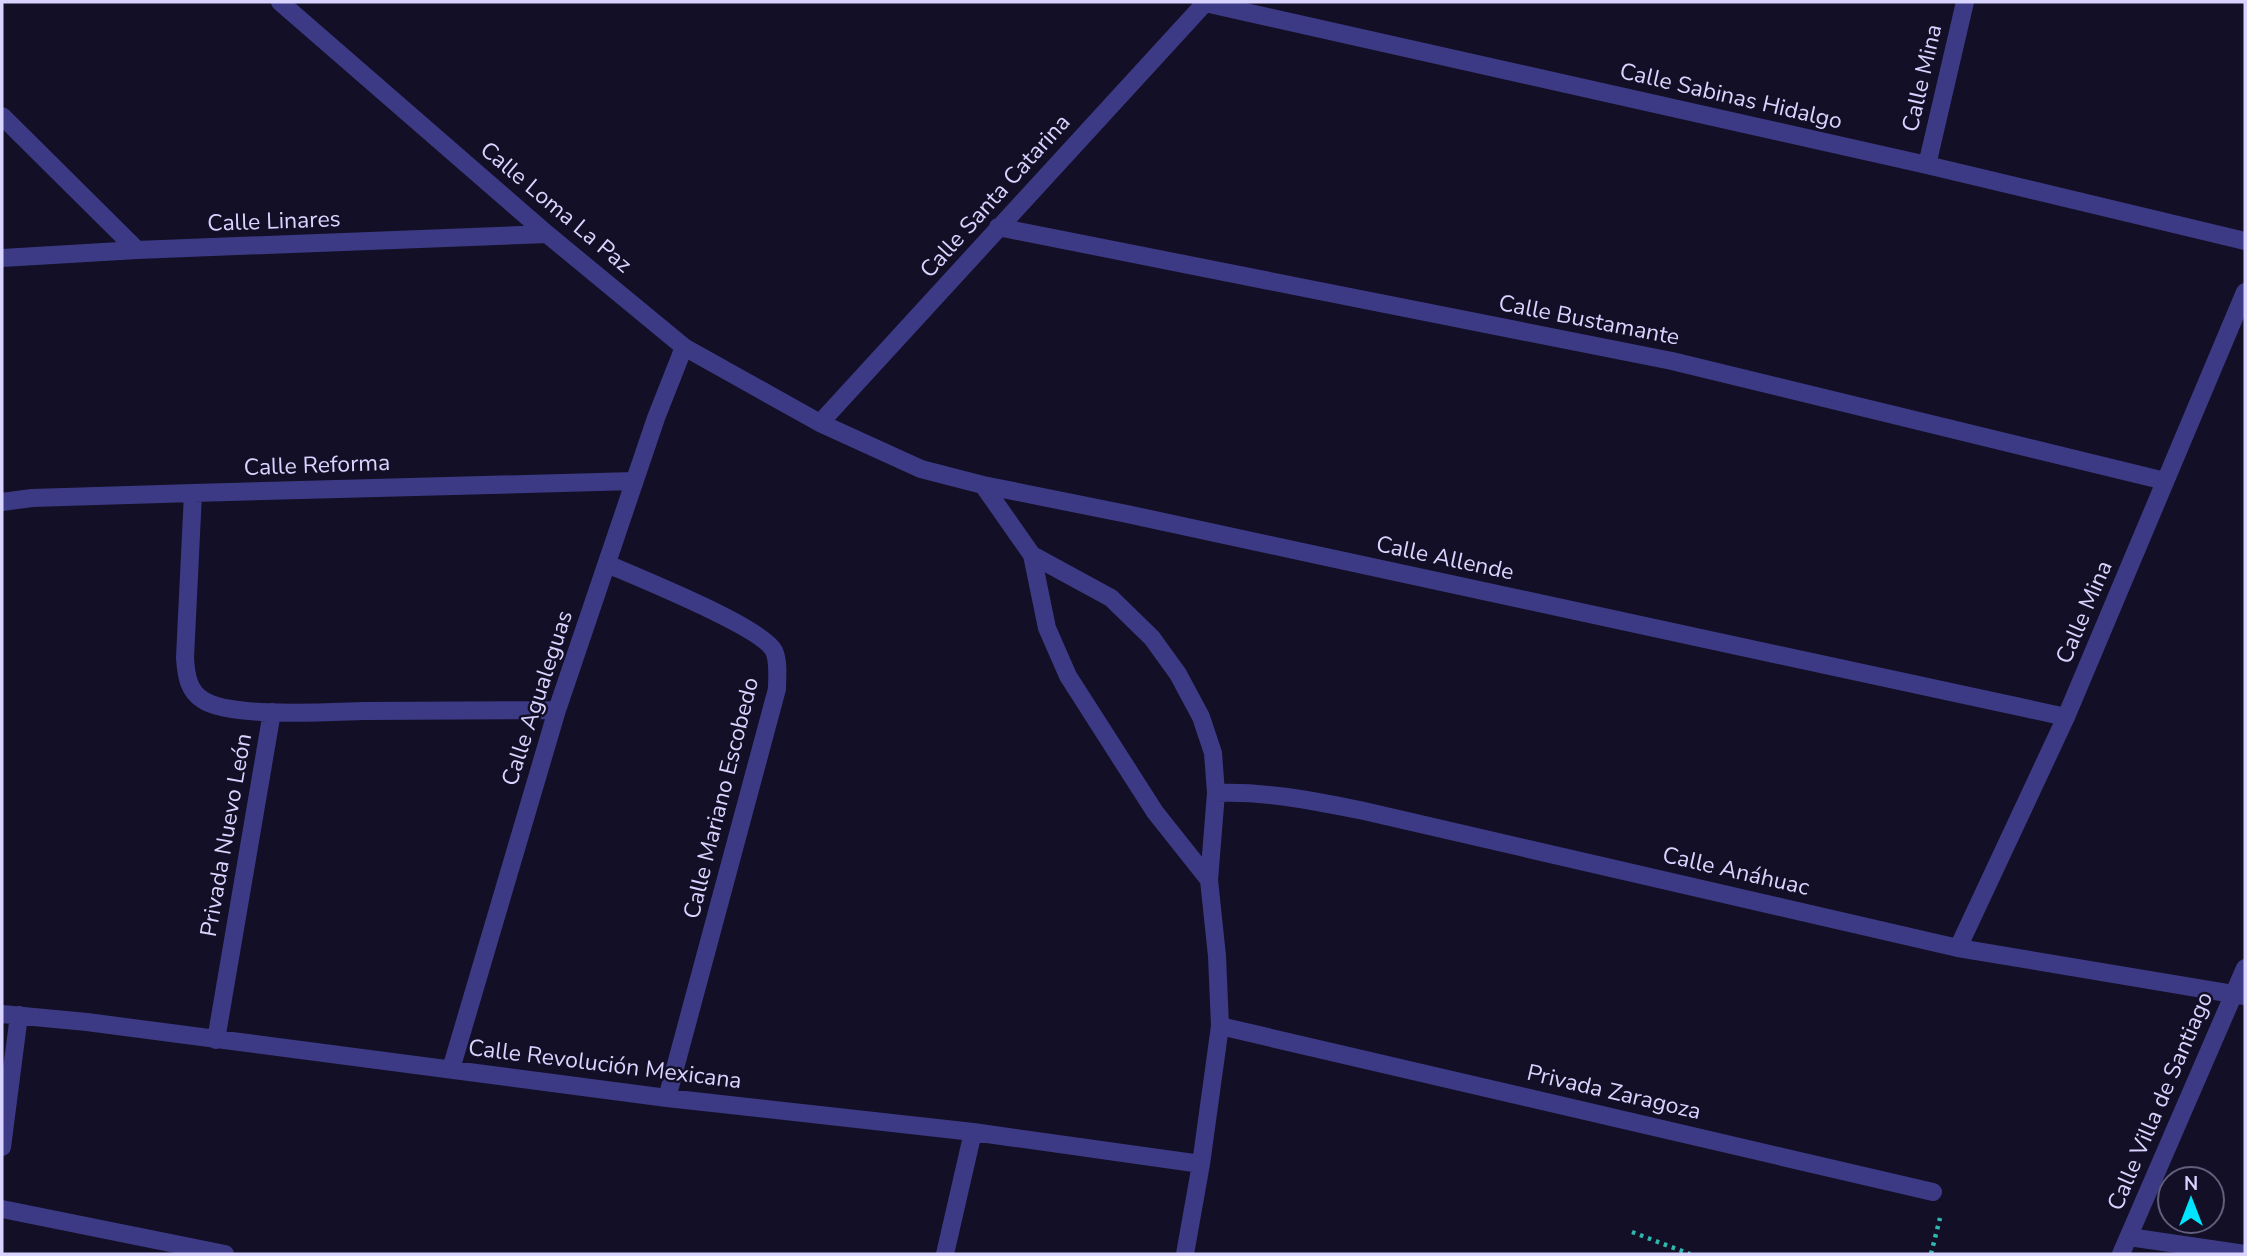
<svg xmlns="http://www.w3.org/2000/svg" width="2247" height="1256" font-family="'Nunito Sans',sans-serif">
	<rect width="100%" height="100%" fill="#130f26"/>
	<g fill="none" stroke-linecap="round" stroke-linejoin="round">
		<path stroke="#2fb8b0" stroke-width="4.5" stroke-dasharray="3.5 5" stroke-linecap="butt" d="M1632,1232L1690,1254
			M1931,1254L1940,1218"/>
		<path stroke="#3d3a85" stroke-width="18" d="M280,2L547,234L684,347L820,423L921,469L983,485L1127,514L2066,717
			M1205,3L1927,165L2245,241
			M2,116L137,250
			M1927,165L1965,2
			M998,227L1672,361L2165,481
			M2,258L137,250L547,234
			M820,423L1206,2
			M983,485L1032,555L1047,628L1068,676L1155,812L1209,880
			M193,493L185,658C186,674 188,691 203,700C230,718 327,712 363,711C427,711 492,710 557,710
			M2,502L32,498L193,493L634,481
			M1032,555L1111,598L1152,638L1178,674L1201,717L1213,753L1216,793L1209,880L1217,956L1220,1026L1201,1164L1185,1254
			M607,564C637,577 762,627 774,651C779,662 777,677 777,689L667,1098
			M1216,793C1267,791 1314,801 1364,811L1958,948L2245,996
			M1958,948L2066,717L2245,292
			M2,1014L87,1022L667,1098L973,1132L1201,1164
			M1220,1026L1933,1192
			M216,1040L272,712
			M451,1069L557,710L656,418L684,347
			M2,1147L19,1015
			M2,1209L225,1254
			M2129,1237L2245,1254
			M945,1254L973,1132
			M2121,1254L2245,968"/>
	</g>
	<g text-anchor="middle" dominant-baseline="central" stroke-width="5" stroke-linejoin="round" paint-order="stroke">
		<g font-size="23" fill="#d9d4ff" stroke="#130f26">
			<text transform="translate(1922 78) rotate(-77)">Calle Mina</text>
			<text transform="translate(1731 96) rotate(13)">Calle Sabinas Hidalgo</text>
			<text transform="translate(995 196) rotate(-48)">Calle Santa Catarina</text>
			<text transform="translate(556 207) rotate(40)">Calle Loma La Paz</text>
			<text transform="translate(274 221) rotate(-2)">Calle Linares</text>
			<text transform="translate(1589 320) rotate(11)">Calle Bustamante</text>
			<text transform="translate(317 465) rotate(-2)">Calle Reforma</text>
			<text transform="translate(1445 558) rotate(12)">Calle Allende</text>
			<text transform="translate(2084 612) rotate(-67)">Calle Mina</text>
			<text transform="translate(537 698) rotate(-72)">Calle Agualeguas</text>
			<text transform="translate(721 798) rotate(-76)">Calle Mariano Escobedo</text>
			<text transform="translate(226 835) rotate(-80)">Privada Nuevo León</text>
			<text transform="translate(1736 871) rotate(13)">Calle Anáhuac</text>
			<text transform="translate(605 1064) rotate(7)">Calle Revolución Mexicana</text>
			<text transform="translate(1614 1092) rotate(13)">Privada Zaragoza</text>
			<text transform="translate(2160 1101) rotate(-67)">Calle Villa de Santiago</text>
		</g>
	</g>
	<rect width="2247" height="1256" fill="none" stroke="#d9d4ff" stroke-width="7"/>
	<g transform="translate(2191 1200)"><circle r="33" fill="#130f26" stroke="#625e7d" stroke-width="2"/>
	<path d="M0-5L12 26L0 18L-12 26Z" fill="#00e5ff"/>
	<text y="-10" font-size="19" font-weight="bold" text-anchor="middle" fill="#d9d4ff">N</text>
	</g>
</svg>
